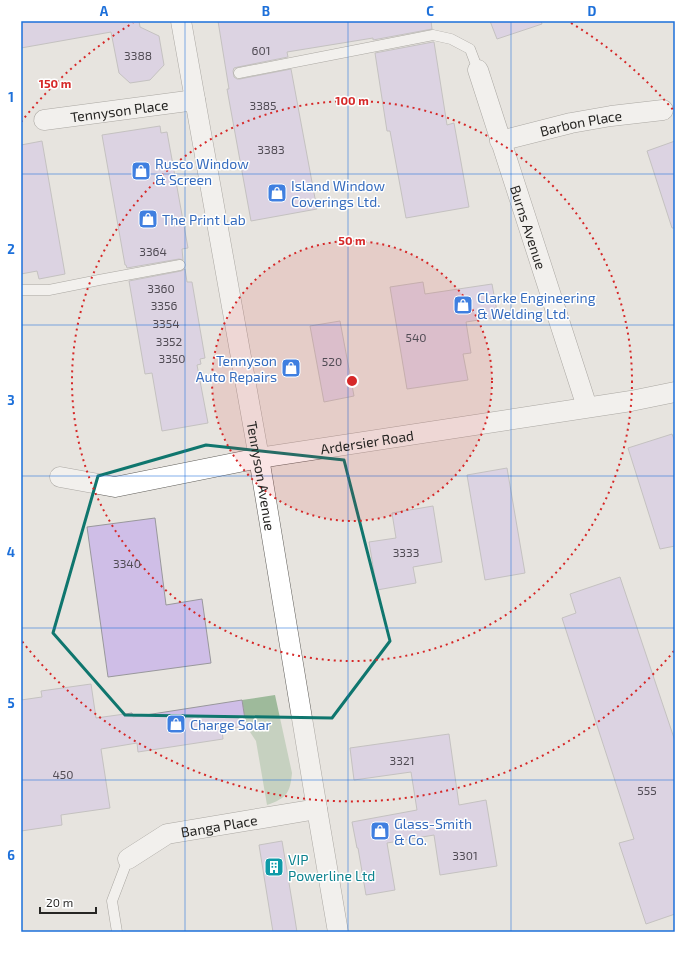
<svg xmlns="http://www.w3.org/2000/svg" width="696" height="953" font-family="'Exo 2',sans-serif">
	<rect width="100%" height="100%" fill="#e7e4df"/>
	<path fill="#9eba9b" d="M275,695L292,773C290,793 287,798 267,805L256,741L246,726L242,700Z"/>
	<path fill="#cfbee7" stroke="#99989c" d="M21,21H139L140,27L159,36L164,65L150,80L130,83L119,73L111,32L21,48Z
		M218,21H431L432,29L373,40V38L287,52L288,57L238,67L234,68L233,71L234,77L237,79H240L291,69L317,209L251,221L227,89H229Z
		M490,21H541L542,24L497,39Z
		M433,42H434L447,125L454,123L469,207L406,218L390,131H387L375,53Z
		M160,126L161,133L167,132L188,248L182,249L183,260L179,259L127,268L126,265H125L102,135Z
		M42,141L65,274L39,279L37,271L21,274V145Z
		M675,141V228H672L647,151Z
		M185,269L187,282H192L205,358L200,359L201,364L197,365L208,423L162,431L152,373L145,374L129,281L181,271Z
		M423,282L425,294L492,284L498,317L466,322L471,353L463,354L468,380L407,389L390,287Z
		M340,321L354,396L324,402L310,326Z
		M672,434L675,442V546L660,549L628,448Z
		M507,468L525,573L485,580L467,475Z
		M433,506L442,562L413,567L416,583L377,590L369,542L396,538L392,513Z
		M155,518L166,605L202,599L211,663L108,677L87,527Z
		M620,577L675,741V914L646,924L619,843L634,839L562,618L576,613L570,594Z
		M91,684L96,718L132,713L133,717L242,700L246,726L222,730L223,739L138,752L137,743L101,749L110,808L61,815L62,825L21,831V700L42,697L41,691Z
		M449,734L459,805L486,800L497,866L440,875L434,835L387,843L395,890L366,895L358,848H357L352,822L417,810L411,772L354,780L350,748Z
		M282,841L293,907L297,932H273L259,845Z"/>
	<g fill="none" stroke-linecap="round" stroke-linejoin="round">
		<defs>
			<path id="lane" d="M239,73L433,35L451,39L470,49L478,70
				M21,290H49L99,280L180,265
				M117,932L112,901L128,859"/>
			<g id="street">
				<path id="s1" d="M181,21L259,458L317,809L338,932"/>
				<path id="s2" d="M478,70L587,407"/>
				<path id="s3" d="M44,120L195,100"/>
				<path id="s4" d="M500,141L571,123L611,116L663,110"/>
				<path id="s5" d="M60,477L115,487L259,458L631,401L675,392"/>
				<path id="s6" d="M128,859L167,834L317,809"/>
			</g>
		</defs>
		<use href="#lane" stroke="#615f5b" stroke-width="11"/>
		<use href="#street" stroke="#615f5b" stroke-width="21"/>
		<use href="#lane" stroke="#fff" stroke-width="10"/>
		<use href="#street" stroke="#fff" stroke-width="20"/>
	</g>
	<path d="M0 0H696V953H0ZM206,445L344,460L390,641L332,718L125,715L53,633L98,476Z" fill="#e7e4df" fill-opacity=".55" fill-rule="evenodd"/>
	<path fill="none" stroke="#0f766e" stroke-width="3" stroke-linejoin="round" d="M206,445L344,460L390,641L332,718L125,715L53,633L98,476Z"/>
	<path fill="none" stroke="#1d70da" stroke-width="1" stroke-opacity="0.55" d="M185,21V932M348,21V932M511,21V932M21,174H675M21,325H675M21,476H675M21,628H675M21,780H675"/>
	<circle cx="352" cy="381" r="140" fill="#d62828" fill-opacity=".12"/>
	<g fill="none" stroke="#d62828" stroke-width="2" stroke-dasharray="2 4">
		<circle cx="352" cy="381" r="140"/>
		<circle cx="352" cy="381" r="280"/>
		<path d="M674 651A420 420 0 0 1 21 640M21 122A420 420 0 0 1 133 23M571 23A420 420 0 0 1 674 111"/>
	</g>
	<defs>
		<symbol id="shop-square" viewBox="-11 -11 22 22"><rect x="-9" y="-9" width="18" height="18" rx="4" fill="#3f7fe0" stroke="#fff"/><path d="M-5-2.5h2.3a2.7 3.5 0 0 1 5.4 0H5L5.5 6h-11ZM-1.5-2.5h3a1.5 2.3 0 0 0-3 0Z" fill="#fff"/></symbol>
		<symbol id="building-square" viewBox="-11 -11 22 22"><rect x="-9" y="-9" width="18" height="18" rx="4" fill="#0f9aa8" stroke="#fff"/><path d="M-4-6H4V6H1V3H-1V6H-4ZM-2.5-4.3h1.7v1.8h-1.7ZM.8-4.3h1.7v1.8H.8ZM-2.5-1h1.7V.8h-1.7ZM.8-1h1.7V.8H.8Z" fill="#fff"/></symbol>
	</defs>
	<g fill-rule="evenodd">
		<use href="#shop-square" x="130" y="160" width="22" height="22"/>
		<use href="#shop-square" x="266" y="182" width="22" height="22"/>
		<use href="#shop-square" x="137" y="208" width="22" height="22"/>
		<use href="#shop-square" x="452" y="294" width="22" height="22"/>
		<use href="#shop-square" x="280" y="357" width="22" height="22"/>
		<use href="#shop-square" x="165" y="713" width="22" height="22"/>
		<use href="#shop-square" x="369" y="820" width="22" height="22"/>
		<use href="#building-square" x="263" y="856" width="22" height="22"/>
	</g>
	<g text-anchor="middle" dominant-baseline="central" stroke-width="3" stroke-linejoin="round" paint-order="stroke">
		<g font-size="12" fill="#504b54">
			<text x="261" y="50">601</text>
			<text x="138" y="55">3388</text>
			<text x="263" y="105">3385</text>
			<text x="271" y="149">3383</text>
			<text x="153" y="251">3364</text>
			<text x="161" y="288">3360</text>
			<text x="164" y="305">3356</text>
			<text x="166" y="323">3354</text>
			<text x="416" y="337">540</text>
			<text x="169" y="341">3352</text>
			<text x="172" y="358">3350</text>
			<text x="332" y="361">520</text>
			<text x="406" y="552">3333</text>
			<text x="127" y="563">3340</text>
			<text x="402" y="760">3321</text>
			<text x="63" y="774">450</text>
			<text x="647" y="790">555</text>
			<text x="465" y="855">3301</text>
		</g>
		<g font-size="14" fill="#262523" stroke="#fff">
			<text stroke="none"><textPath href="#s3" startOffset="76">Tennyson Place</textPath></text>
			<text stroke="none"><textPath href="#s4" startOffset="83">Barbon Place</textPath></text>
			<text stroke="none"><textPath href="#s2" startOffset="165">Burns Avenue</textPath></text>
			<text stroke="none"><textPath href="#s5" startOffset="312">Ardersier Road</textPath></text>
			<text stroke="none"><textPath href="#s1" startOffset="462">Tennyson Avenue</textPath></text>
			<text stroke="none"><textPath href="#s6" startOffset="99">Banga Place</textPath></text>
		</g>
		<g font-size="14" fill="#366cbe" stroke="#fff" text-anchor="start">
			<text x="155" y="163">Rusco Window<tspan x="155" dy="16">&amp; Screen</tspan></text>
			<text x="291" y="185">Island Window<tspan x="291" dy="16">Coverings Ltd.</tspan></text>
			<text x="162" y="219">The Print Lab</text>
			<text x="477" y="297">Clarke Engineering<tspan x="477" dy="16">&amp; Welding Ltd.</tspan></text>
			<text x="277" y="360" text-anchor="end">Tennyson<tspan x="277" dy="16">Auto Repairs</tspan></text>
			<text x="190" y="724">Charge Solar</text>
			<text x="394" y="823">Glass-Smith<tspan x="394" dy="16">&amp; Co.</tspan></text>
		</g>
		<g font-size="14" fill="#0d838f" stroke="#fff" text-anchor="start">
			<text x="288" y="859">VIP<tspan x="288" dy="16">Powerline Ltd</tspan></text>
		</g>
	</g>
	<circle cx="352" cy="381" r="6" fill="#d62828" stroke="#fff" stroke-width="2"/>
	<g font-size="12" text-anchor="middle" font-weight="bold" fill="#d62828" stroke="#fff" stroke-width="3" stroke-linejoin="round" paint-order="stroke">
		<text x="55" y="88">150 m</text>
		<text x="352" y="105">100 m</text>
		<text x="352" y="245">50 m</text>
	</g>
	<rect width="696" height="953" fill="none" stroke="#ffffff" stroke-width="44"/>
	<path d="M40 907v6h56v-6" fill="none" stroke="#262523" stroke-width="2"/>
	<text x="46" y="907" font-size="12" fill="#262523" stroke="#ffffff" stroke-width="3" paint-order="stroke">20 m</text>
	<rect x="22" y="22" width="652" height="909" fill="none" stroke="#1d70da" stroke-width="1.5"/>
	<g font-size="13" text-anchor="middle" font-weight="bold" fill="#1d70da">
		<text x="104" y="16">A</text>
		<text x="266" y="16">B</text>
		<text x="430" y="16">C</text>
		<text x="592" y="16">D</text>
		<text x="11" y="102">1</text>
		<text x="11" y="254">2</text>
		<text x="11" y="405">3</text>
		<text x="11" y="557">4</text>
		<text x="11" y="708">5</text>
		<text x="11" y="860">6</text>
	</g>
</svg>
